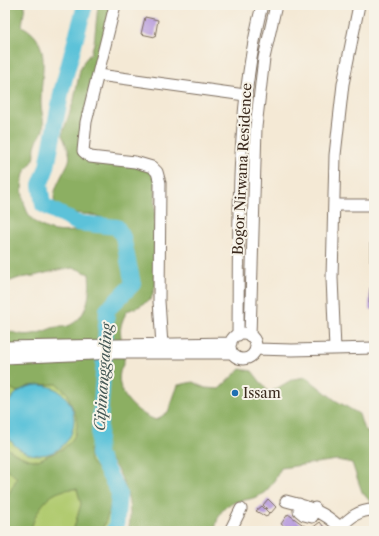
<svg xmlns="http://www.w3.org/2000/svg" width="379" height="536" font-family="'Libre Caslon Text',serif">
	<rect width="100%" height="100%" fill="#f7f3e8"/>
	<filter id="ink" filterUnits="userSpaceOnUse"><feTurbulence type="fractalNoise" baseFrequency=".025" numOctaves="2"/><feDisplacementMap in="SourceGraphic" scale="8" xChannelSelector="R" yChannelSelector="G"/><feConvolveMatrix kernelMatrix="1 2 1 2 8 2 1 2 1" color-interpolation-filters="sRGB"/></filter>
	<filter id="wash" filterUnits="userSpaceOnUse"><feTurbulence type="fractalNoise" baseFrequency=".012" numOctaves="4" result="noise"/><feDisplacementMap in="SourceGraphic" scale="16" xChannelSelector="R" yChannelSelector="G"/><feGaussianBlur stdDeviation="0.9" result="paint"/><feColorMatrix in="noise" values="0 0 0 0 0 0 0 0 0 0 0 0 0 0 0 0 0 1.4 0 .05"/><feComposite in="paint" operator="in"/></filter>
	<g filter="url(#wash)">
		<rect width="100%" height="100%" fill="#f4e9d5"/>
		<path fill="#b1cb70" stroke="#767a47" d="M5,369L85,373L116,486L109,531H5Z"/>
		<path fill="#8caf62" stroke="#646c40" d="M5,5H25L22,26C54,43 40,75 41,103C41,111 45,122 43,130C41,136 36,141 35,147C34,151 36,155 34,159C32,164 25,169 24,174C20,187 23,211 33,220C60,243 79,223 106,233L110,224C107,222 104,218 100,217C81,210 40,221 59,181C71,156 74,162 62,135L74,100L80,70L84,61L91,53L94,43L98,5H115L82,132L88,160L96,164H124L148,169L156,180L154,250L156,284L151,299L140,306L127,311C115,334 123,334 124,358C125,363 121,367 120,372C115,394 138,414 156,420L168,412L178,385L193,382L205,388L219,389L240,369L252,371L269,393L293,379L306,377L335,400L359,414L363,427L371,436H374V506L362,492L352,463L337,460L281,468C277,475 273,484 267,490C250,508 220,490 215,531H128C135,507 123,471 105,454C101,451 94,450 90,449V461C95,467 102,473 107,480C117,493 108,518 101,531H73L81,504L77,489C55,489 45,498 35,517C33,521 33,528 28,530C22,533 12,531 6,531L5,501L17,478L7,469L5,473V446C12,453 28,461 38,460C42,459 46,456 49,455C64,449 75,443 77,426C78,413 69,405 68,394L57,384L29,386L17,392L5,385V329C23,338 35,335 52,328C57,326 63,328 68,326C88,318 91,293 89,274L75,268L62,269L34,276L19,278L5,283Z"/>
		<path fill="#5bc2d9" stroke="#4b767c" d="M4 420a35 35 0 1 1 70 0a35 35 0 1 1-70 0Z"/>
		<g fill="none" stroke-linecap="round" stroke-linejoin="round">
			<path stroke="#5bc2d9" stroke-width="16" d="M85,5L62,89L47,167L40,185L43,205L77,223L117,227L123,237L133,284L107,310L98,454L119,493L116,528L113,531"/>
		</g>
		<g id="blocks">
			<path fill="#b396dc" d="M145,17L158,20L155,37L141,34Z
				M374,242V261H370V243Z
				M370,288H374V310L369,309Z
				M268,499L276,507L271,513L263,505Z
				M262,506L269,513L266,517L256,511Z
				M288,514L302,524L297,531L288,529L281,524Z
				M320,522L327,531H313L311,529L309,531H298L303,525L311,529Z"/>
		</g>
	</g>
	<g filter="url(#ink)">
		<use href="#blocks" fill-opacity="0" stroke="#7c6d5e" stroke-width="1"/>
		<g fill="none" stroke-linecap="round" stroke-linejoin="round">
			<defs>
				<path id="minor" d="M115,5L86,122L83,151L90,157L135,162L152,167L157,172L160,183L159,301L162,345
					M99,75L245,95
					M334,205H374
					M230 346a13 13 0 1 1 26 0a13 13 0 1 1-26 0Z
					M238,335C239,225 235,112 262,5
					M250,336L256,127L264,58L276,5
					M5,347L231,343
					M256,349L292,350L374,348
					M335,349L332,278L335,155L343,84L359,5
					M5,358L115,353H232
					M286,501C310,507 322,511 340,527
					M299,504V511L304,515L312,517L315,512V508
					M230,531L241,509
					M336,531C348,520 356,510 374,510"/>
			</defs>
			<use href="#minor" stroke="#7c6d5e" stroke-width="13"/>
			<use href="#minor" stroke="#fff" stroke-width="11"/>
		</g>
	</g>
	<circle fill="#1f6fb2" stroke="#f7f3e8" stroke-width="1.5" cx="235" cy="393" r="4"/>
	<g text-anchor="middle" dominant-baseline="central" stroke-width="4" stroke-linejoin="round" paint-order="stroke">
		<g font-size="14" fill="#3b2a1e" stroke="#f7f3e8">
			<text transform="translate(242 169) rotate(-87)">Bogor Nirwana Residence</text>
		</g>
		<g font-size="14" fill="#3b2a1e" stroke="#f7f3e8" text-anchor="start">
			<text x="243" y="393">Issam</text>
		</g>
		<g font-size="15" font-style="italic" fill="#455856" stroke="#f7f3e8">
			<text transform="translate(103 377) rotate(-86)">Cipinanggading</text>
		</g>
	</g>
	<rect width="379" height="536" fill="none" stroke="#f7f3e8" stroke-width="20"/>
</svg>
